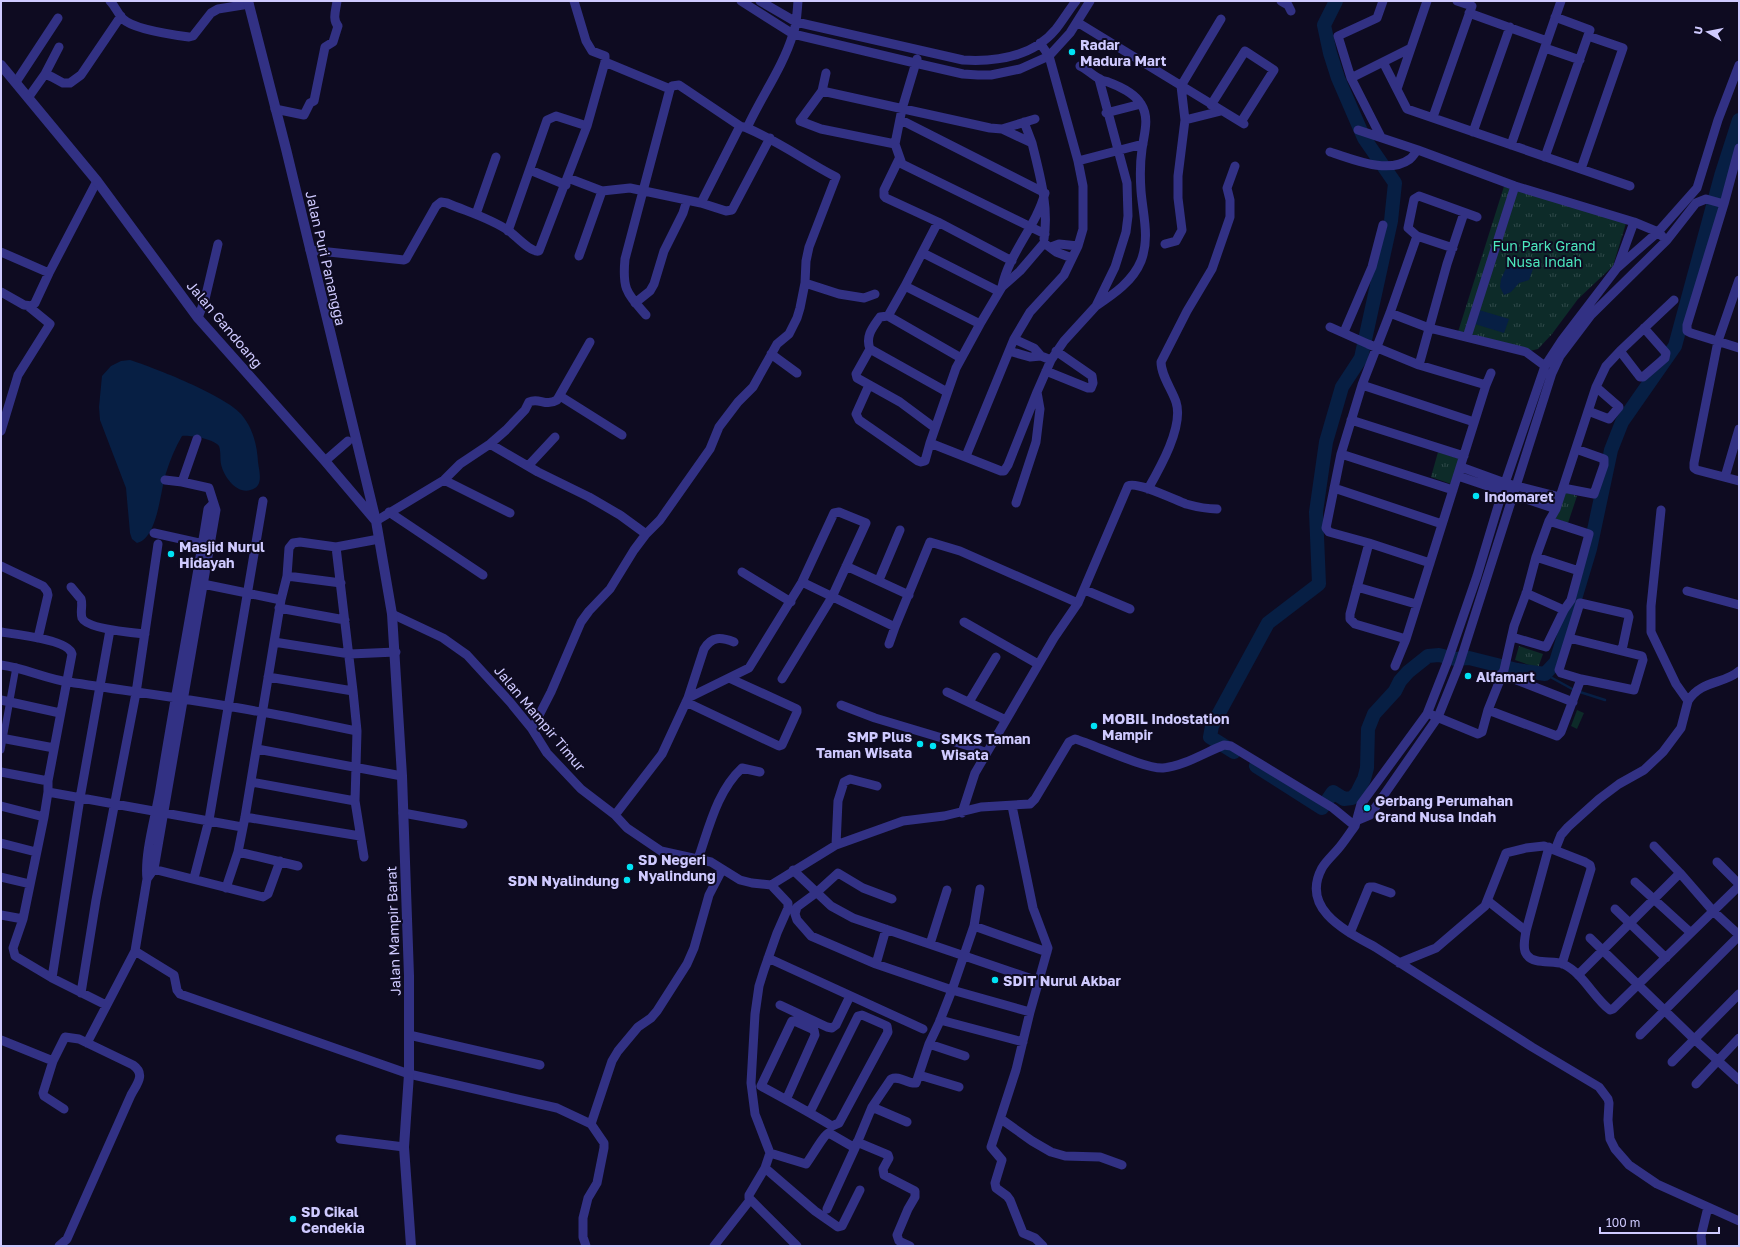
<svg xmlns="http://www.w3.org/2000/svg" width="1740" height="1247" font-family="'Golos Text',sans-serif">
	<defs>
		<pattern id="park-tufts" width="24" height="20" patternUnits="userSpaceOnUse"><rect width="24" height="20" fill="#0d2b29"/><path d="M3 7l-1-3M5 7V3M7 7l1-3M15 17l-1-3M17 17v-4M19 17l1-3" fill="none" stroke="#2f4849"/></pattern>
	</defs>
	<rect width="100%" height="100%" fill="#0e0b21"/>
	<path fill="url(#park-tufts)" d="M1506,180L1627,220L1613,266L1578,299L1552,334L1538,349L1526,352L1458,332Z
		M1438,452L1460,459L1451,484L1431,477Z
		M1563,491L1577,496L1568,523L1554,518Z
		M1519,646L1543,654L1538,668L1515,660Z"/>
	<path fill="#0d2b29" d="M1577,710L1584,713L1577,729L1571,726Z"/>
	<path fill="#071f44" d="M1520,258H1529L1533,269L1529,280L1519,283L1511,292L1504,295L1500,287L1501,279L1509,262Z
		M1479,310L1509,319L1504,333L1475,324Z
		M130,360C155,368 224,395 241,414C253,428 257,445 258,462C259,470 263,483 255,488C239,498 224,478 221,464C220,459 221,451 219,446C214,439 190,435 182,436C175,448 170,460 166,473C160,491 158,538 137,543L132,539L130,533L126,488L100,420L99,407L102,376L111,366L121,361Z"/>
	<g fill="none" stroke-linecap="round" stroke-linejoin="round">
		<path stroke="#071f44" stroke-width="2.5" d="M1545,674L1574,690
			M1580,692L1605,700"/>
		<path stroke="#071f44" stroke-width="14" d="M1234,752L1210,737L1212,726L1268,623L1319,584L1316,512L1326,442L1342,387L1361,358L1391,221L1395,183L1364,138L1338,78L1330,53L1324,25L1336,1
			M1256,766L1322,808L1333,792L1344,799L1352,798L1357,793L1364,779L1367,768L1368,729L1374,714L1395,691L1400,681L1408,672L1428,656L1439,655L1455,659L1469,658L1517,670L1545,674L1556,662L1590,549L1611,450L1622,422L1675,346L1721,176L1739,120"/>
		<path stroke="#323184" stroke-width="7" d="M1,750L16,667"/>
		<path stroke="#323184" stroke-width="9" d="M110,1C115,6 118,14 123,19C133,29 174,35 189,37L193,36L211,13L218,9L249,4
			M741,1L793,34L915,63L963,74L978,75H991L1020,69L1049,56L1070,33L1090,1
			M760,1L796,22L963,60C996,62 1033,57 1056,29C1063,20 1069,10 1076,1
			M1281,1L1288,5L1291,11
			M1469,13L1547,41
			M1077,22L1244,124
			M1545,48L1580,60
			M917,59L902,109L895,144L902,164L1045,234
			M605,62L670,89
			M1383,62L1407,109L1630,186
			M1080,66C1087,69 1093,76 1100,79C1102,81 1106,81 1108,82C1119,86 1135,94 1141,104C1150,118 1144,134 1142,149C1140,163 1140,177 1141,191C1143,215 1150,238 1141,261C1133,281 1114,294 1096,306
			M826,73L822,91L800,121L821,129L895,144
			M45,74L52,77L63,83H70L81,75L121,16
			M1351,78L1411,48
			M16,82L58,18
			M1397,89L1427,1
			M822,91L990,128L1002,129L1035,119
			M28,98L45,74L59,47
			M1211,105L1245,51L1274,70L1241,122
			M275,109L304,115L310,103L314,101L325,47L333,42L338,26C332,19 336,10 337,1
			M1106,113L1141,104
			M1433,117L1472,6L1457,1
			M901,120L1045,193C1036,227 1009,253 1002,287
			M1185,120L1221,111
			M1024,122L1032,143
			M1002,129L1032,143C1040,176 1049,206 1044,239
			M1358,130L1418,150L1515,186L1634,222L1658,232L1662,236
			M1473,132L1510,27
			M1381,137L1351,78L1338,36L1377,18L1383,1
			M1511,145L1561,1
			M1330,152C1353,159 1388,175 1410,159C1413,157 1415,152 1418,150
			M1545,157L1590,30L1555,17
			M899,159L884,190V196L886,198L938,222L1012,261
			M1078,161L1143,144
			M1581,169L1623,48L1588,36
			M530,170L566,185
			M568,178L602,191L579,256
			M602,191L630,188L701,203L740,126
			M701,203L726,211L732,210L770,138
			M1724,204L1687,325V331L1691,333L1739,348
			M476,214L496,157
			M938,222L905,286L980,324
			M508,231L547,120L556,116L587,126
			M1417,236L1453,248
			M1165,244L1176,241L1182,230L1178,198V176L1185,120L1181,86L1221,19
			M1051,247L1059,244L1078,246
			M310,250L404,260L406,259L436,206L441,202L447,203C468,212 490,218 509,231C516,236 531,253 539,251L587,126L605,62V56L592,51L586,41L574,1
			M1,252L49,273
			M923,253L998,291
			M1618,266L1634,222
			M1739,280L1718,341L1694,463V468L1697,470L1739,481
			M805,283L839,294L864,298L875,294
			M905,286L888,316L961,358
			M1,292L24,305L32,306L35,303L49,273L97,181
			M635,303L650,291L654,284L664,251L683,213L687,200
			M1390,313L1429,328L1526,352L1545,366
			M646,315C627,293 622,290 625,259L670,89L672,86L679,85L740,126L747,128
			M888,316L880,317C873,327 865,336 870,349L947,392
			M198,318L205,299L218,244
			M1330,327L1368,344L1419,365L1486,385
			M1344,332L1372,267L1383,225
			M1467,337L1515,186
			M1014,339L1034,348L1041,356L1051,360L1064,341L1096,306L1115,267L1126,232L1128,216L1127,183L1099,79
			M870,349L856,374L857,378L900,402L935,428
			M1009,351L1030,357L1041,356
			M1620,351L1640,377H1643L1665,358L1666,353L1644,328
			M771,354L797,373
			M1419,365L1447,264L1464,213
			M1046,371L1088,388H1091L1093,383L1092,376L1056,351
			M869,385L856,414L859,420L918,461L921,462L925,461L930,443L1001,471H1004L1008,465L1037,392
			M1362,385L1474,422
			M560,396L622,435
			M1588,411L1609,419L1619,407L1596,387
			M1351,420L1464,456
			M1,431L18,375L50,324L28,306
			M930,443L956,368L980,324L1002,287L1020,271L1044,243L1056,252L1072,258
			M490,444L538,472L589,497L620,515L646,534
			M1341,454L1453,490
			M966,456L1014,339L1030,312L1064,275L1078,246L1083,229V186L1078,161L1049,56L1040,43
			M325,461L348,441
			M528,466L555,437
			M1461,467L1505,483L1560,497
			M1458,476L1556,509
			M1725,477L1739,429
			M444,480L510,513
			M182,482L197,439
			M1334,488L1442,524
			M1563,488L1594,494L1604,465V459L1576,449
			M1148,489C1160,468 1184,426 1176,402C1172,390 1161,375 1161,362L1187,311L1212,269L1230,217V200L1227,188L1235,166
			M1016,503L1036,442L1040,409L1037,392L1051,360
			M389,512L483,575
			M376,521L444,480L460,464L490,444L506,430L525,410L529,402C539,397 545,407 557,400L590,342
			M154,533L208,545
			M1369,543L1430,563
			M1536,557L1579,571
			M1,566L43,586L47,591L48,595L38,638
			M846,566L909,595
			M742,572L791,602
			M287,576L341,583
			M879,580L900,530
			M802,582L895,627L930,542L960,551L1078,603
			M198,583L281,600L287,576L289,548L293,543L300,542L336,547
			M71,587L81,599C83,605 80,612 82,618C87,629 133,633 145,634
			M1357,587L1416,604
			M1085,590L1130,609
			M1687,591L1739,605
			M1526,593L1564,610
			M279,608L345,620
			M392,614L443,638L467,655L510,702L532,729L547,753L581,789L615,815L627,828L661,851L711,862L740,880L752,883L771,885L836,845L903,821L944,816L981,807L1030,804L1035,799L1069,742L1075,739C1095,745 1145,769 1163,768C1184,766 1204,753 1224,745L1231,746L1333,808L1355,826C1349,834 1344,842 1338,849C1333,855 1326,861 1322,868C1300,909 1346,931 1375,947L1532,1047L1599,1087L1608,1099L1609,1103L1608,1120L1610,1139L1615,1149L1629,1165L1657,1184L1739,1221
			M964,622L1038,664
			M1,632C15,634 69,640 72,654L48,781V792L44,817L23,919
			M1512,637L1546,647L1564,610L1571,600L1589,534L1549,521
			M1406,639L1355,624L1350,619V614L1369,543L1329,532L1326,528L1341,454L1362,385L1390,313L1417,236L1408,228L1414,199L1419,196L1477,217
			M274,642L350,654L396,652
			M889,644L895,627
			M1,665C25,668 46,679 69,682C133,692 197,700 261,712C293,717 325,725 357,731
			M1395,666L1406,639L1486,385L1491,373
			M1501,674L1573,702
			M268,677L353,691
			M1581,679L1561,673L1559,670L1580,603L1628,614L1629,617L1622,650
			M947,692L1006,720
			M688,698L749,668L802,582L834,513L839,512L866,523L832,597L782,679
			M1,700L60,713
			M1688,701C1701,680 1725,684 1739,671
			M686,702L779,746L782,745L797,712V709L729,678
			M969,702L996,657
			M841,705L875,718L972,747L986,753
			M1488,710L1557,736L1561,732L1581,679L1634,690L1643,660L1642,656L1569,638
			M1432,715L1478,734L1482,732L1488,710L1504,670L1514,626L1527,591L1536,557L1549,521L1556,509L1596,387L1606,366L1620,351L1674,300
			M532,729L551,692L581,622L589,611L610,589L634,550L646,534L660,520L710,449L719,427L738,402L753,387L777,344L789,334L797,318L800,308L805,283L806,261L809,247L836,177C805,161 780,142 747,128C761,97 783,67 793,34C797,24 797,12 798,1
			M1,738L54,748
			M257,749L402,776
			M1,772L48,781
			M251,782L355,801
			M48,792L242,827
			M1,806L44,817
			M1012,806L1033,908L1048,948L1030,1012L1016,1070L991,1147L1002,1160L995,1183L996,1188L1007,1196L1010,1200L1023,1233L1035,1238L1043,1246
			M403,813L463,824
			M962,813L975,773L1054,638L1078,603L1128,486C1137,481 1175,500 1186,504C1197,507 1206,509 1217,509
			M615,815L662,754L688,698L704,649C712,636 721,637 734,642
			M245,817L360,836
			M1358,820L1370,815L1438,717L1459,665L1552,373L1560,356L1591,315L1667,240L1696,203L1706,199L1724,204L1739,148
			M1355,826L1361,804L1427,714L1447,663L1477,576L1505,483L1545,366L1562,340L1617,268L1658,232L1697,188L1718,120L1739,65
			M1,843L36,852
			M836,845L838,801L844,782L850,779L877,786
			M1654,846L1680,873
			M1555,850L1561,835L1568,827L1599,799L1619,784L1644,770L1663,752L1681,728L1688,701L1676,684L1651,632V606L1661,510
			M238,852L298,866
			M364,857L355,801L357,731L353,691L336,547L379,539
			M698,859C709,828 717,791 742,768L760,772
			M1717,862L1739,884
			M149,868L263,897L268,894L280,861
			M793,870L831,906L853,918L1038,981
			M1,877L30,884
			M194,878L209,820L263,501
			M147,879L154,869L216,510L209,488L182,482L165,480
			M1635,882L1691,933
			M771,885L788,903V908L777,933L764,970L759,986L755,1014L751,1083L755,1114L770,1153L765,1168L749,1195V1198L797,1246
			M226,888L238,852L245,817L281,600
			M892,899L863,888L838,873L816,893L797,907L795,914L797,920L811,936L876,964L952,990L1030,1012
			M1488,901L1526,931C1525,938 1522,949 1527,955C1534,965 1553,960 1563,964C1583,973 1593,997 1610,1010L1613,1009L1739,886
			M1615,909L1666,958
			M1,915L23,919L13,948L15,956L52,978L106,1005
			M974,926L1047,952
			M1526,931L1549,847
			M1350,933L1369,887H1374L1391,893
			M1590,938L1694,1039L1739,1080
			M930,944L947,890
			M135,951L174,975L177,990L180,994L409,1074L557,1108L591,1124L604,1143V1148L597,1183L588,1198L583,1218V1237L586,1246
			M768,958L923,1029
			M1399,963L1436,948L1485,906L1506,853L1526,848L1544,846L1585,862L1590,865L1591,869L1562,964
			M876,964L886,929
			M1578,975L1680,873L1713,911L1739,935
			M52,978L80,798L110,630
			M81,993L96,900L136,693L158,544
			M780,1005L827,1027L832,1028L836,1025L850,996
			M940,1020L1023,1042
			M409,1035L540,1065
			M1640,1035L1739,936
			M1,1040L53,1061
			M87,1043L135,951L147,879C144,854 156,815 160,789C175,695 193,603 208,509L213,504
			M929,1044L965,1056
			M1672,1062L1739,994
			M919,1075L959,1087
			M1696,1084L1739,1038
			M786,1100L815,1035L814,1030L794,1021H792L761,1086C785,1099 809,1112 832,1126L839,1123L888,1032L887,1026L862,1015L858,1016L810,1112
			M872,1107L907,1122
			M1001,1119L1032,1141L1051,1152L1065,1156L1100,1157L1122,1165
			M591,1124L612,1061L618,1051L638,1027L651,1018L657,1011L687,964L694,948L709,895L722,870
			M340,1139L404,1147
			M857,1142L888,1155L889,1158L883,1169L884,1175L915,1191V1197L908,1209L897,1235L899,1241L910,1246
			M770,1153L806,1164C811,1158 824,1134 829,1133L855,1148
			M765,1168L815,1211L838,1227L842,1226L860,1190
			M827,1209L855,1148L872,1107L891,1079C900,1075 907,1084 916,1083L929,1044L939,1023L952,990L974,926L980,889
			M59,1246L67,1239L131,1095C137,1084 146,1074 133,1065L79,1039L65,1037L53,1061L43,1093L44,1096L64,1109
			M714,1246L750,1200
			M1702,1246L1701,1236L1708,1207"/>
		<path stroke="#323184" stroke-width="10" d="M248,1L286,149L375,517
			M1,65L97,181L198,318L325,461L376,521L392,614L402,776L409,976V1074L404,1147L411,1246"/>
	</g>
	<g fill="#00e3f5" stroke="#0e0b21" stroke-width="1.5">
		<circle cx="1072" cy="52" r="4"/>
		<circle cx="1476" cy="496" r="4"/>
		<circle cx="171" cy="554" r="4"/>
		<circle cx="1468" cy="676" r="4"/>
		<circle cx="1094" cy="726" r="4"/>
		<circle cx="920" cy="744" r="4"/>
		<circle cx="933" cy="746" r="4"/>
		<circle cx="1367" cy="808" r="4"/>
		<circle cx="630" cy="867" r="4"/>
		<circle cx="627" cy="880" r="4"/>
		<circle cx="995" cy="980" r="4"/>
		<circle cx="293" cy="1219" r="4"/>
	</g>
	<g text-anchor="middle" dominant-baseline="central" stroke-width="4" stroke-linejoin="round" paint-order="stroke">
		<g font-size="14" font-weight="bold" fill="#cfcaff" stroke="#0e0b21" text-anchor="start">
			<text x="1080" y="44">Radar<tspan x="1080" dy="16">Madura Mart</tspan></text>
			<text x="1484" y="496">Indomaret</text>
			<text x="179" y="546">Masjid Nurul<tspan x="179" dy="16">Hidayah</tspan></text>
			<text x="1476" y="676">Alfamart</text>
			<text x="1102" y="718">MOBIL Indostation<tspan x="1102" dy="16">Mampir</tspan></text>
			<text x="912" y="736" text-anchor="end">SMP Plus<tspan x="912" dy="16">Taman Wisata</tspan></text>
			<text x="941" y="738">SMKS Taman<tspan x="941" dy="16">Wisata</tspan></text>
			<text x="1375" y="800">Gerbang Perumahan<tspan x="1375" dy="16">Grand Nusa Indah</tspan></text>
			<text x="638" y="859">SD Negeri<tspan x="638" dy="16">Nyalindung</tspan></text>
			<text x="619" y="880" text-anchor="end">SDN Nyalindung</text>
			<text x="1003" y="980">SDIT Nurul Akbar</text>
			<text x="301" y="1211">SD Cikal<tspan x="301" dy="16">Cendekia</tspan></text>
		</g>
		<g font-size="14" fill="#4ce9be" stroke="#0e0b21">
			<text x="1544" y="245">Fun Park Grand<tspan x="1544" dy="16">Nusa Indah</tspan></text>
		</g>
		<g font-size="14" fill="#cfcaff" stroke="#0e0b21">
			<text transform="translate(326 258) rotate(77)">Jalan Puri Panangga</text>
			<text transform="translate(225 324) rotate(50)">Jalan Gandoang</text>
			<text transform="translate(540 718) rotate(50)">Jalan Mampir Timur</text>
			<text transform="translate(393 931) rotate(-92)">Jalan Mampir Barat</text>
		</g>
	</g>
	<rect width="1740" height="1247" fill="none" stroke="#cfcaff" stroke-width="4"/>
	<g transform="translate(1708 32) rotate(280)" stroke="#0e0b21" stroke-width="3" paint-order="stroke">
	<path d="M0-3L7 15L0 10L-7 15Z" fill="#cfcaff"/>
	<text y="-6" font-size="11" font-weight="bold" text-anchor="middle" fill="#cfcaff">U</text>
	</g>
	<path d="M1600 1227v6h119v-6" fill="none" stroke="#cfcaff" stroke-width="2"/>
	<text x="1606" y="1227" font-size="12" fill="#cfcaff" stroke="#0e0b21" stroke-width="3" paint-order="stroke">100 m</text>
</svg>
